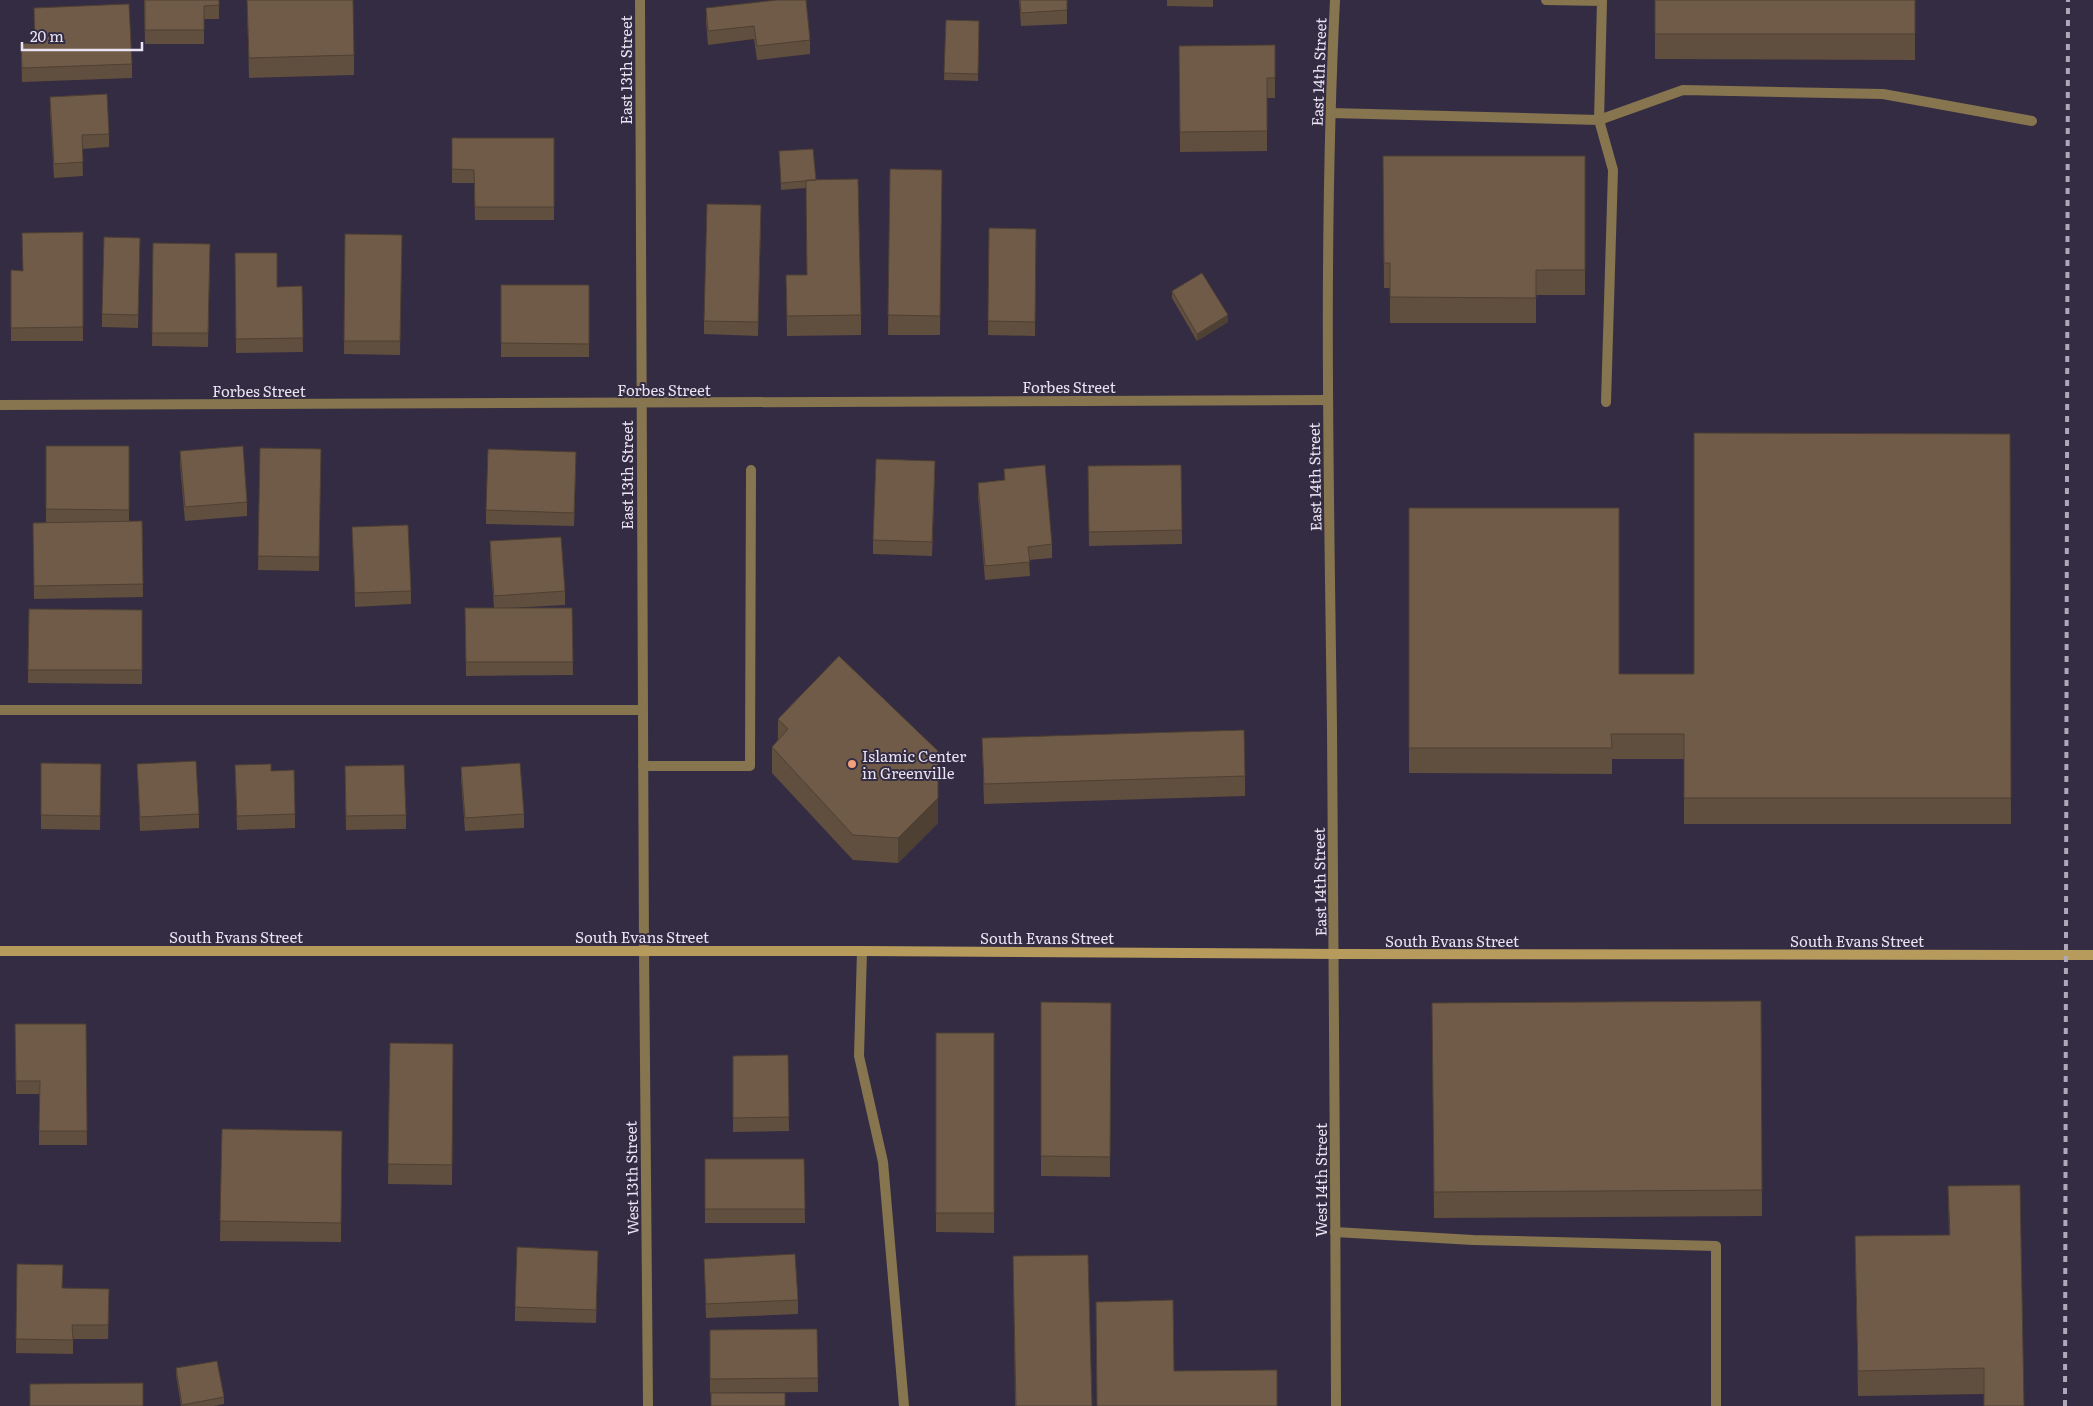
<svg xmlns="http://www.w3.org/2000/svg" width="2093" height="1406" font-family="Literata,serif">
	<rect width="100%" height="100%" fill="#342c42"/>
	<g fill="none" stroke-linecap="round" stroke-linejoin="round">
		<path stroke="#86754f" stroke-width="10" d="M1331,113L1599,120L1602,1L1546,0
			M1606,402L1613,170L1599,120L1683,90L1883,94L2032,121
			M0,710H643
			M643,766H750L751,470
			M862,951L859,1056L883,1162L904,1406
			M1335,1232L1473,1240L1716,1246V1406"/>
		<path stroke="#86754f" stroke-width="10" d="M640,0L644,950L648,1406
			M0,405L1328,400"/>
		<path stroke="#86754f" stroke-width="10" d="M1335,0C1323,242 1329,485 1332,728C1335,954 1335,1180 1336,1406"/>
		<path stroke="#b79b5d" stroke-width="10" d="M0,951H862L1335,954L2093,955"/>
		<path stroke="#aea8b9" stroke-width="4" stroke-dasharray="6 6" stroke-linecap="butt" d="M2065,1406L2068,0"/>
	</g>
	<path fill="#604e3e" d="M144,0H219V19H204V44H145Z
		M247,0L354,55V75L249,78Z
		M1019,0H1067V24L1021,26Z
		M1167,0H1213V7L1167,6Z
		M1655,0H1915V60L1655,59Z
		M34,8L132,64V78L22,82L21,44L35,43Z
		M706,8L810,40V54L757,60L754,39L708,45L706,22Z
		M946,20L979,21L978,81L944,80Z
		M1275,45V98H1267V151L1180,152L1179,46Z
		M50,97L109,134V147L82,149L83,176L54,178L50,111Z
		M452,138H554V220H475L474,183H452Z
		M779,151L816,180L861,315V335L787,336L786,275H807L806,188L781,190Z
		M1383,156H1585V295H1536V323H1390V288H1384Z
		M890,169L942,170L940,335H888Z
		M761,219L758,336L704,334V321Z
		M989,228L1036,229L1035,336L988,335Z
		M83,232V341H11V270L23,271Z
		M345,234L402,235L400,355L344,354Z
		M153,243L210,244L208,347L152,346Z
		M140,251L138,328L102,327V314Z
		M235,253L277,287L302,286L303,352L236,353Z
		M501,285H589V357H501Z
		M1172,291L1228,322L1197,341L1172,298Z
		M2010,434L2011,824H1684V759H1612V774L1409,773V508L1619,674H1694Z
		M46,446H129V521H142L143,597L34,599L33,523H46Z
		M260,448L321,449L319,571L258,570Z
		M180,451L247,502V516L185,521L180,465Z
		M576,465L574,526L486,524V510Z
		M1181,465L1182,544L1089,546L1088,466Z
		M1004,469L1052,544V558L1029,560L1030,576L985,580L978,496V483L1004,480Z
		M935,475L932,556L873,554V540Z
		M352,527L411,591V604L355,607Z
		M490,541L565,591V605L508,608H572L573,675L466,676L465,608H494L490,555Z
		M29,609L142,610V684L28,683Z
		M778,719L938,823L898,863L853,860L772,773V747L778,741Z
		M982,738L1245,776V796L984,804Z
		M41,763L101,764L100,830L41,829Z
		M137,764L199,814V828L140,831Z
		M235,765L271,771L295,814V828L237,830Z
		M461,767L524,814V828L465,831L461,780Z
		M345,779L406,815V829L346,830Z
		M1761,1001L1762,1216L1434,1218L1432,1003Z
		M1041,1002L1111,1003L1110,1177L1041,1176Z
		M15,1024H86L87,1145H39V1094H16Z
		M936,1033H994V1233L936,1232Z
		M390,1043L453,1044L452,1185L388,1184Z
		M788,1055L789,1131L733,1132V1056Z
		M222,1129L342,1131L341,1242L220,1241Z
		M705,1159H804L805,1223H705Z
		M1948,1186L2024,1406H1984V1394L1858,1396L1855,1236L1949,1235Z
		M1013,1256L1092,1406H1015Z
		M704,1259L798,1300V1314L706,1318Z
		M17,1264L63,1288L109,1302L108,1339H73V1354L16,1353Z
		M598,1264L596,1323L515,1321V1307Z
		M817,1329L818,1392L710,1393V1330Z
		M176,1368L224,1397V1404L214,1406H181L176,1375Z"/>
	<path fill="#4e4032" d="M1228,315V322L1197,341V334Z
		M938,798V823L898,863V838Z"/>
	<path fill="#705b48" stroke="#4e4032" d="M145,0H219V5L204,6V30H145Z
		M247,0H353L354,55L249,58Z
		M777,0H806L810,40L757,46L754,26L708,31L706,8Z
		M1020,0H1067V10L1021,13Z
		M1655,0H1915V34H1655Z
		M129,4L132,64L22,68L21,44L35,43L34,8Z
		M946,20L979,21L978,74L944,73Z
		M1275,45V78H1267V131L1180,132L1179,46Z
		M107,94L109,134L82,135L83,162L54,164L50,97Z
		M452,138H554V207H475L474,170L452,169Z
		M813,149L816,180L781,183L779,151Z
		M1383,156H1585V270H1536V298L1390,297V263H1384Z
		M890,169L942,170L940,316L888,315Z
		M858,179L861,315L787,316L786,275H807L806,180Z
		M707,204L761,205L758,322L704,321Z
		M989,228L1036,229L1035,322L988,321Z
		M83,232V327L11,328V270L23,271L22,233Z
		M345,234L402,235L400,341H344Z
		M104,237L140,238L138,315L102,314Z
		M153,243L210,244L208,333H152Z
		M235,253H277V287L302,286L303,338L236,339Z
		M1202,273L1228,315L1197,334L1172,291Z
		M501,285H589V344L501,343Z
		M1694,433L2010,434L2011,798H1684V734H1611L1612,748H1409V508H1619V674H1694Z
		M46,446H129V510L46,509Z
		M243,446L247,502L185,507L180,451Z
		M260,448L321,449L319,557L258,556Z
		M488,449L576,452L574,513L486,510Z
		M876,459L935,461L932,542L873,540Z
		M1045,465L1052,544L1028,547L1030,562L985,566L978,483L1005,480L1004,469Z
		M1181,465L1182,530L1089,532L1088,466Z
		M142,521L143,584L34,586L33,523Z
		M408,525L411,591L355,593L352,527Z
		M561,537L565,591L494,596L490,541Z
		M465,608H572L573,662H466Z
		M29,609L142,610V670H28Z
		M839,656L938,751V798L898,838L853,835L772,747L788,729L778,719Z
		M1244,730L1245,776L984,784L982,738Z
		M196,761L199,814L140,817L137,764Z
		M41,763L101,764L100,816L41,815Z
		M520,763L524,814L465,818L461,767Z
		M271,764V771L294,770L295,814L237,816L235,765Z
		M404,765L406,815L346,816L345,766Z
		M1761,1001L1762,1190L1434,1192L1432,1003Z
		M1041,1002L1111,1003L1110,1157L1041,1156Z
		M15,1024H86L87,1131H39L40,1081H16Z
		M936,1033H994V1213H936Z
		M390,1043L453,1044L452,1165L388,1164Z
		M788,1055L789,1117L733,1118V1056Z
		M222,1129L342,1131L341,1223L220,1221Z
		M705,1159H804L805,1209H705Z
		M2020,1185L2024,1406H1984V1368L1858,1371L1855,1236L1950,1235L1948,1186Z
		M517,1247L598,1251L596,1310L515,1307Z
		M795,1254L798,1300L706,1304L704,1259Z
		M1088,1255L1092,1406H1016L1013,1256Z
		M17,1264L63,1265L62,1288L109,1289L108,1325H72L73,1340L16,1339Z
		M1173,1300L1174,1371L1277,1370V1406H1097L1096,1302Z
		M817,1329L818,1378L710,1379V1330Z
		M217,1361L224,1397L182,1405L176,1368Z
		M143,1383V1406H30V1384Z
		M711,1393H785V1406H711Z"/>
	<circle fill="#f1a27b" stroke="#342c42" stroke-width="2" cx="852" cy="764" r="5"/>
	<g text-anchor="middle" dominant-baseline="central" stroke-width="4" stroke-linejoin="round" paint-order="stroke">
		<g font-size="15" fill="#e9e4f3" stroke="#342c42">
			<text transform="translate(625 70) rotate(-90)">East 13th Street</text>
			<text transform="translate(1318 72) rotate(-88)">East 14th Street</text>
			<text x="1069" y="386">Forbes Street</text>
			<text x="664" y="389">Forbes Street</text>
			<text x="259" y="390">Forbes Street</text>
			<text transform="translate(626 475) rotate(-90)">East 13th Street</text>
			<text transform="translate(1314 477) rotate(-91)">East 14th Street</text>
			<text transform="translate(1319 882) rotate(-91)">East 14th Street</text>
			<text x="236" y="936">South Evans Street</text>
			<text x="642" y="936">South Evans Street</text>
			<text x="1047" y="937">South Evans Street</text>
			<text x="1452" y="940">South Evans Street</text>
			<text x="1857" y="940">South Evans Street</text>
			<text transform="translate(631 1178) rotate(-91)">West 13th Street</text>
			<text transform="translate(1320 1180) rotate(-90)">West 14th Street</text>
		</g>
		<g font-size="15" fill="#e9e4f3" stroke="#342c42" text-anchor="start">
			<text x="862" y="755">Islamic Center<tspan x="862" dy="17">in Greenville</tspan></text>
		</g>
	</g>
	<path d="M22 42v8h120v-8" fill="none" stroke="#e9e4f3" stroke-width="2.5"/>
	<text x="30" y="42" font-size="15" fill="#e9e4f3" stroke="#342c42" stroke-width="4" paint-order="stroke">20 m</text>
</svg>
